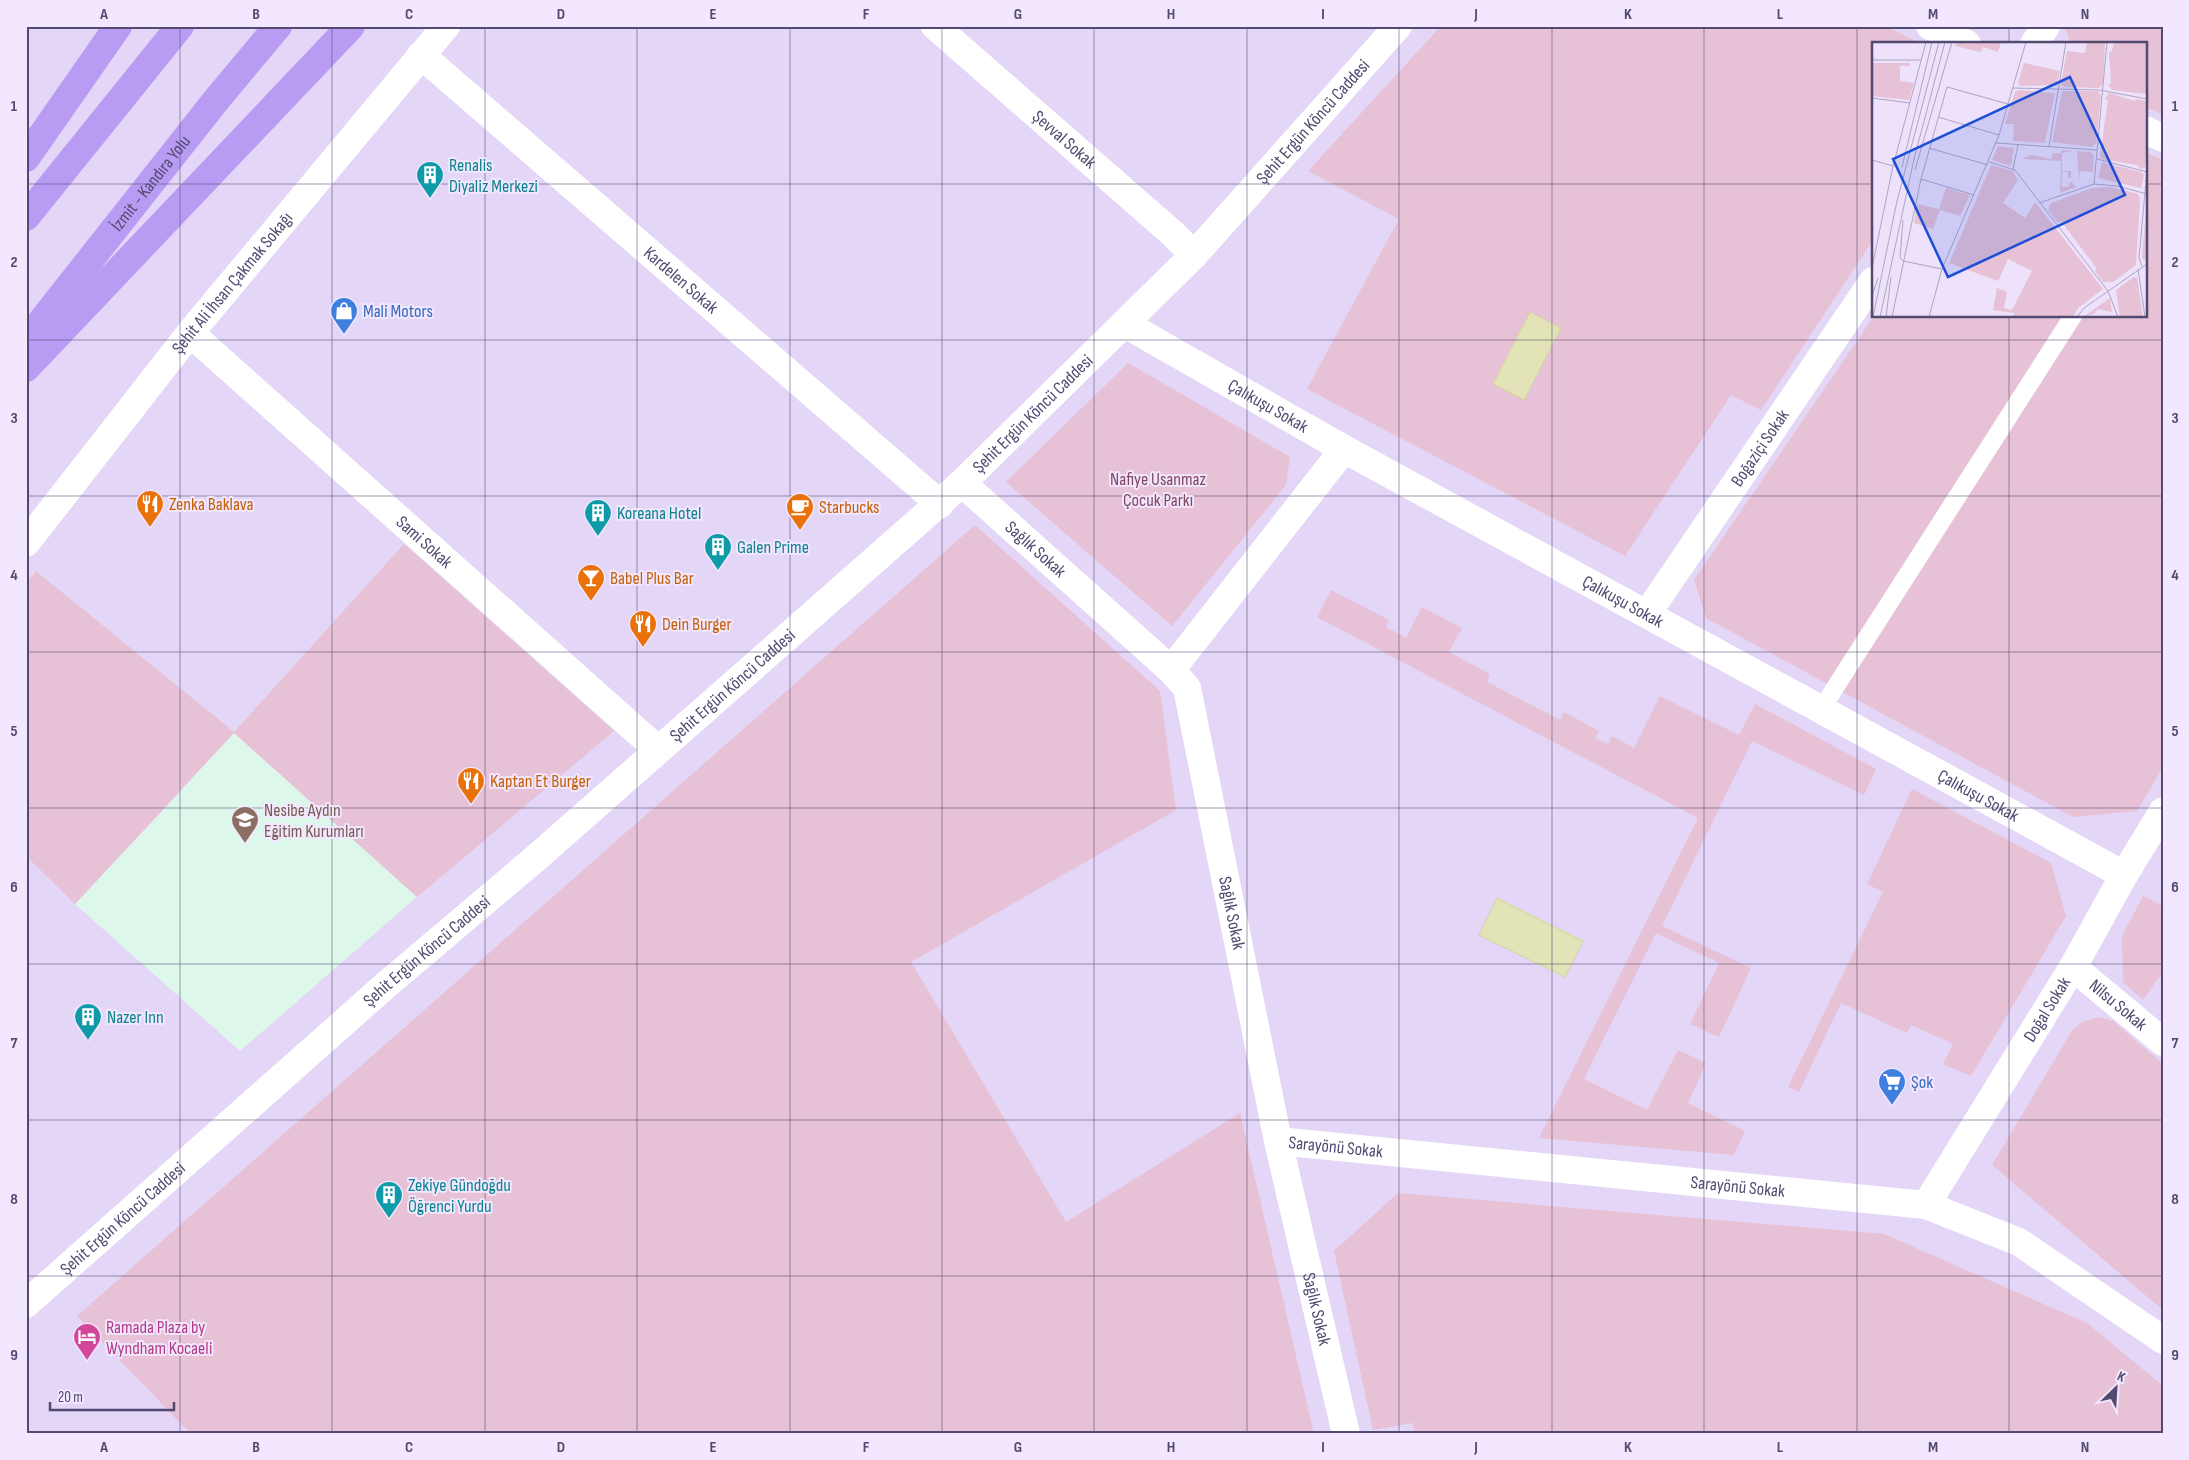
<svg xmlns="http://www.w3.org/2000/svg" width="2189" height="1460" font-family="'Sofia Sans Condensed',sans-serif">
	<rect width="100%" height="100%" fill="#ede1fb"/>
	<path fill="#e4d6f7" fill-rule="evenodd" d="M26,26H2163V1434H26ZM1873,44H2145V316H1873Z"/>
	<path fill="#def7eb" d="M36,571L259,753L417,897L240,1051L75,904L180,792L26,583Z"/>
	<path fill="#e7c1d5" d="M1441,26H1885L1922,44H1873V240L1761,410L1731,395L1625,556L1307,389L1399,219L1308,171Z
		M2068,26H2163V115L2145,107V44H2071L2066,30Z
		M2145,152L2163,160V767L2137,811L2073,817L1706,618L1694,580L1874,316H2145Z
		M1128,363L1290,457L1286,485L1172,626L1006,482Z
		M975,525L1160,691L1176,810L911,962L1066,1222L1240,1113L1314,1434H191L77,1316Z
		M404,544L614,731L417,897L234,733L75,904L26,856V583L36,571L234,732Z
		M1331,590L1389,620L1386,627L1406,638L1422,607L1462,628L1449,652L1490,674L1487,682L1560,720L1564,712L1599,731L1595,738L1608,744L1612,736L1634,748L1660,696L1739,735L1755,704L1876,769L1864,795L1752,741L1662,926L1751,968L1719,1037L1690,1024L1719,963L1656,933L1584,1079L1647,1110L1678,1050L1706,1063L1688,1103L1745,1131L1734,1155L1539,1138L1698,818L1317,617Z
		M1912,789L2051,863L2066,916L1971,1076L1943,1064L1953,1044L1911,1025L1907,1033L1841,1003L1799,1092L1788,1087L1883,892L1867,884Z
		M2143,896L2163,906V979L2159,977L2143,1000L2123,982L2122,936Z
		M2099,1017L2113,1021L2163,1064V1310L1992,1165L2073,1029L2084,1021Z
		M1398,1193L1884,1234L2087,1323L2163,1386V1434H1415L1412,1423L1373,1430L1334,1251Z"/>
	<path fill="#e2e3b7" stroke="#d2d49e" d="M1530,312L1561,328L1524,400L1493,384Z
		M1497,898L1583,941L1565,977L1479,935Z"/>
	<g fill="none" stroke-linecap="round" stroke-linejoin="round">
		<path stroke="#fff" stroke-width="18" d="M1822,708L2073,316"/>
		<g stroke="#fff" stroke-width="28">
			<path id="s1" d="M935,26L1172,233L1194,255"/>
			<path d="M1930,26L1967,44"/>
			<path d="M2034,44L2046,26"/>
			<path id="s2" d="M421,55L940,504"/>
			<path d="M2145,130L2163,138"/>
			<path id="s3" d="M1125,324L1344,449L2124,875"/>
			<path id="s4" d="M190,333L658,750"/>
			<path id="s5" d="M962,483L1171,670L1187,688L1278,1141L1346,1434"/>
			<path id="s6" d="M26,543L190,333L446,26"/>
			<path id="s7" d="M1647,614L1873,281"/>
			<path d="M1171,670L1344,449"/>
			<path id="s8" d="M2073,967L2163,1042"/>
			<path id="s9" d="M1278,1141L1926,1205L2019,1242L2163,1340"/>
			<path id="s10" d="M1926,1205L2073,967L2124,875L2163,811"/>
		</g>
		<path stroke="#fff" stroke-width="28" id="s11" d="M26,1304L386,985L536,858L962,483L1194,255L1398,26"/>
		<g stroke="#b89cf4" stroke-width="28">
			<path d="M26,158L118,26"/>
			<path d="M26,217L180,26"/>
			<path id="s12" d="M26,341L217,99L278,26"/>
			<path d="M26,368L351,26"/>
		</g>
	</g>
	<path fill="none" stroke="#524a70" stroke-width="1" stroke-opacity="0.55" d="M180,26V1434M332,26V1434M485,26V1434M637,26V1434M790,26V1434M942,26V1434M1094,26V1434M1247,26V1434M1399,26V1434M1552,26V1434M1704,26V1434M1857,26V1434M2009,26V44M26,184H1873M2145,184H2163M2009,316V1434M26,340H2163M26,496H2163M26,652H2163M26,808H2163M26,964H2163M26,1120H2163M26,1276H2163"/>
	<defs>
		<symbol id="building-pin" viewBox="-11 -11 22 30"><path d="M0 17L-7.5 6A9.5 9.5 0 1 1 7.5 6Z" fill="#0f9aa8" stroke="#f2e7fe"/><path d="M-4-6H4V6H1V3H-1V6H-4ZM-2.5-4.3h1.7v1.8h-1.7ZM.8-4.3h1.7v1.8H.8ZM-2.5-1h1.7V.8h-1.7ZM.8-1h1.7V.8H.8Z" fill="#fff"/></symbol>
		<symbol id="shop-pin" viewBox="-11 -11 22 30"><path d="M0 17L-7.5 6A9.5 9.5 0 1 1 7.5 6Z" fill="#3f7fe0" stroke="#f2e7fe"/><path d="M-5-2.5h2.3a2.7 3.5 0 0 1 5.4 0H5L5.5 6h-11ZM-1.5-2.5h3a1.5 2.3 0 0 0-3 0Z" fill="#fff"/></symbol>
		<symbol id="restaurant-pin" viewBox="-11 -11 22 30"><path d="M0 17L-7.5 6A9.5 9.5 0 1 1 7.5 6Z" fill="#e8710a" stroke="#f2e7fe"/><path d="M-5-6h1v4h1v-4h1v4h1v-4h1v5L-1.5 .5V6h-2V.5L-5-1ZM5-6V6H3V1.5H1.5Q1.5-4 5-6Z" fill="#fff"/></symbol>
		<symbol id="cafe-pin" viewBox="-11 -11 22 30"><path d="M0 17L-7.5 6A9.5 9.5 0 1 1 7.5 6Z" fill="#e8710a" stroke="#f2e7fe"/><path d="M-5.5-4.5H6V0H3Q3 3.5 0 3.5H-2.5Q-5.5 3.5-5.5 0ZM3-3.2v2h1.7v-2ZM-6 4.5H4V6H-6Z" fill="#fff"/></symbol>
		<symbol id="bar-pin" viewBox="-11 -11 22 30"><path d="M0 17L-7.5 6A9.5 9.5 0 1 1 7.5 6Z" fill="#e8710a" stroke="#f2e7fe"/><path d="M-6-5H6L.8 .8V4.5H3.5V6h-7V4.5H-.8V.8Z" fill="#fff"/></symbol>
		<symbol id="school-pin" viewBox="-11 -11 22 30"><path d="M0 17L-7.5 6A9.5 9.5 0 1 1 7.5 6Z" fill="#8d6e63" stroke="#f2e7fe"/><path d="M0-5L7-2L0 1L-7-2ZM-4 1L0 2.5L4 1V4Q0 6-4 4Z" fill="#fff"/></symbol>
		<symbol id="supermarket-pin" viewBox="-11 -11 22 30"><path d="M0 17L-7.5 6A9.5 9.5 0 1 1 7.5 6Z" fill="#3f7fe0" stroke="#f2e7fe"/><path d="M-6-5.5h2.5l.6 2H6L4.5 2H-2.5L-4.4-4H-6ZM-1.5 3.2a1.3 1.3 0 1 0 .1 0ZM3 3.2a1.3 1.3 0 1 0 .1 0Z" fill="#fff"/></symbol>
		<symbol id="hotel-pin" viewBox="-11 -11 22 30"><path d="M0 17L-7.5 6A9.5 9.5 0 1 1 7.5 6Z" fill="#d1479c" stroke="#f2e7fe"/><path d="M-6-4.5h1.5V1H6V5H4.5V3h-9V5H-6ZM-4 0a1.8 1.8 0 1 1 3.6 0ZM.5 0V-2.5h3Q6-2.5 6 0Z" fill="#fff"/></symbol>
	</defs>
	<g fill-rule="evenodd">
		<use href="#building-pin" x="414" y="159" width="32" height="43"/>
		<use href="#shop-pin" x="328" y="295" width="32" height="43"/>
		<use href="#restaurant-pin" x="134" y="488" width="32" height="43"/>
		<use href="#cafe-pin" x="784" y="491" width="32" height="43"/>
		<use href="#building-pin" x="582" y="497" width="32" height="43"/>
		<use href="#building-pin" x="702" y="531" width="32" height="43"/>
		<use href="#bar-pin" x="575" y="562" width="32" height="43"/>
		<use href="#restaurant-pin" x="627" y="608" width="32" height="43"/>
		<use href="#restaurant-pin" x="455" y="765" width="32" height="43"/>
		<use href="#school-pin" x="229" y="804" width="32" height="43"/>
		<use href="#building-pin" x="72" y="1001" width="32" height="43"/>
		<use href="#supermarket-pin" x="1876" y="1066" width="32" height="43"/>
		<use href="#building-pin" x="373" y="1179" width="32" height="43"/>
		<use href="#hotel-pin" x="71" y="1321" width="32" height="43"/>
	</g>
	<g text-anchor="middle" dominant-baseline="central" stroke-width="4" stroke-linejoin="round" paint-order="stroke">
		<g font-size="18" fill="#524a70" stroke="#f2e7fe">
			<text stroke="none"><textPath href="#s11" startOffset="1749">Şehit Ergün Köncü Caddesi</textPath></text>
			<text stroke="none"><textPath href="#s1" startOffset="172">Şevval Sokak</textPath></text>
			<text stroke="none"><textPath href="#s12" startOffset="201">İzmit - Kandıra Yolu</textPath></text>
			<text stroke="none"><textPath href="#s2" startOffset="344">Kardelen Sokak</textPath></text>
			<text stroke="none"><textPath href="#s6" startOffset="332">Şehit Ali İhsan Çakmak Sokağı</textPath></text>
			<text stroke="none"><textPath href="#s3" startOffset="165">Çalıkuşu Sokak</textPath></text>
			<text stroke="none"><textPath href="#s11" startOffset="1344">Şehit Ergün Köncü Caddesi</textPath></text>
			<text stroke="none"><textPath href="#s7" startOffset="201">Boğaziçi Sokak</textPath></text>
			<text stroke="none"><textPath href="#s4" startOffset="314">Sami Sokak</textPath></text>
			<text stroke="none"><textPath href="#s5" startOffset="99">Sağlık Sokak</textPath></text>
			<text stroke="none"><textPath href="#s3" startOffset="570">Çalıkuşu Sokak</textPath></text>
			<text stroke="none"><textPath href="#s11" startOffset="939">Şehit Ergün Köncü Caddesi</textPath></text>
			<text stroke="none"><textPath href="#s3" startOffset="975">Çalıkuşu Sokak</textPath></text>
			<text stroke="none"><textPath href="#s5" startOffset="534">Sağlık Sokak</textPath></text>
			<text stroke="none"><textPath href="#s11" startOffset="534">Şehit Ergün Köncü Caddesi</textPath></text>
			<text stroke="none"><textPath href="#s8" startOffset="59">Nilsu Sokak</textPath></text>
			<text stroke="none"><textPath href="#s10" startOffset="230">Doğal Sokak</textPath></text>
			<text stroke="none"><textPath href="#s9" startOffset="58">Sarayönü Sokak</textPath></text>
			<text stroke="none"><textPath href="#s9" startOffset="462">Sarayönü Sokak</textPath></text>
			<text stroke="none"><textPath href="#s11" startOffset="129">Şehit Ergün Köncü Caddesi</textPath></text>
			<text stroke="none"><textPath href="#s5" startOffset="939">Sağlık Sokak</textPath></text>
		</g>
		<g font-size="18" fill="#0d838f" stroke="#f2e7fe" text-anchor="start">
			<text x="449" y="165">Renalis<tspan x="449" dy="21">Diyaliz Merkezi</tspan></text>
			<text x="617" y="513">Koreana Hotel</text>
			<text x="737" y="547">Galen Prime</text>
			<text x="107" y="1017">Nazer Inn</text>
			<text x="408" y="1185">Zekiye Gündoğdu<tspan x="408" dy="21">Öğrenci Yurdu</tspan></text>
		</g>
		<g font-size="18" fill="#366cbe" stroke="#f2e7fe" text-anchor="start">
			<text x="363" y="311">Mali Motors</text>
			<text x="1911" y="1082">Şok</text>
		</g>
		<g font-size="18" fill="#814860" stroke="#f2e7fe">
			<text x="1158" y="479">Nafiye Usanmaz<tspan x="1158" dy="21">Çocuk Parkı</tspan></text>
		</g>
		<g font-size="18" fill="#c56008" stroke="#f2e7fe" text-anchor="start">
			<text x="169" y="504">Zenka Baklava</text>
			<text x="819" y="507">Starbucks</text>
			<text x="610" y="578">Babel Plus Bar</text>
			<text x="662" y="624">Dein Burger</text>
			<text x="490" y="781">Kaptan Et Burger</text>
		</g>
		<g font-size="18" fill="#785e54" stroke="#f2e7fe" text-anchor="start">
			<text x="264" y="810">Nesibe Aydın<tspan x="264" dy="21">Eğitim Kurumları</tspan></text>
		</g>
		<g font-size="18" fill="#b23c85" stroke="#f2e7fe" text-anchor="start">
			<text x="106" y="1327">Ramada Plaza by<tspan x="106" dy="21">Wyndham Kocaeli</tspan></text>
		</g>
	</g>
	<g transform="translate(1872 42)">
		<rect width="275" height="275" fill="#ede1fb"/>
		<path d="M84,0H129L126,10L111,5L109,10L83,4ZM215,0H233L231,42L227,46L192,45L189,42L195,9L213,11ZM242,0H275V52L240,48L236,43L239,41L237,10L240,9ZM0,21H38V24H28V39L42,41L37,58L0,54ZM152,21L188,29L185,43L148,44L146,41ZM147,48L183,51L173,101L141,99L142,82H133L143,50ZM190,49H226L229,54L224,102L219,105L180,100ZM237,51L263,59L264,57L275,59V101L273,125L269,127L265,123L229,117L228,113L236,58H233ZM126,104L142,106L139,124L120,118ZM189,108L201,109L190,111V129H199V136H196V130H190V145H196L199,139L204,145L188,151L189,119L150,117L159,113L179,117L181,111H189ZM205,109L219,110L222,113L221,130L208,129L207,138ZM230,120L269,130L272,133L269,146L226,136ZM119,123L141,129L146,138L131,161L153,176L163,160L231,247L206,266L201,275H140L143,271L121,268L125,246L135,250L132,266L140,268L160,229L136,217L126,239L77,221ZM239,145L266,152L268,157L264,223L241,240H231L223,229L225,227L189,179L186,181L176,168L179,161L220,146ZM74,146L98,153L88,174L68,168L61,187L42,181L45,162L67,167ZM275,156V218L273,219L270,216ZM262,235L265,236L271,275H248L244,248ZM238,256L240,270L225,267L224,271L211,275Z" fill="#e7c1d5"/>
		<path fill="none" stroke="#afa5c3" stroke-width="1" d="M0,18H50M141,46L227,48L275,57M0,56L38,61M66,75L127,93M124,101L225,108M177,105L194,0M57,106L116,123M225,117L275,130M0,118L21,124M117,120L143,128L236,249L246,275M30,125L60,0M141,127L146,103M43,128L80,0M49,137L102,153M222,142L235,0M167,161L222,142L245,144L275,152M31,178L28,216L31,219M31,219L70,227M270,224L267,216L275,128M0,226L21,124L54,0M266,227L273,275M0,254L6,236M1,275L25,159L67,0M8,275L42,117L73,0M14,275L19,235M20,275L49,137L75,45L136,62M57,275L70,227L127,93L154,0M205,275L212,266L275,222"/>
		<path fill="#1d4ed8" fill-opacity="0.15" stroke="#1d4ed8" stroke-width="2.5" d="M198,35L253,153L76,235L21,117Z"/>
		<rect width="275" height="275" fill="none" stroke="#524a70" stroke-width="2.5"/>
	</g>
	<rect width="2189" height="1460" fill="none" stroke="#f2e7fe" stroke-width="55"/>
	<g transform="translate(2116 1388) rotate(25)" stroke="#f2e7fe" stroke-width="4" paint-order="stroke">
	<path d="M0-4L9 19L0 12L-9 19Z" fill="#524a70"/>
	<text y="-8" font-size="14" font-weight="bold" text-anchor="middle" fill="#524a70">K</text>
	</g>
	<path d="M50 1402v8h124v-8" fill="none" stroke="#524a70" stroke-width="2.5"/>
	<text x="58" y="1402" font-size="15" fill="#524a70" stroke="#f2e7fe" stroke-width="4" paint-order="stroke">20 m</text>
	<rect x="28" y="28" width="2134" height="1404" fill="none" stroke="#524a70" stroke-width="2"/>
	<g font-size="16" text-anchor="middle" font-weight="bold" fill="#524a70">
		<text x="104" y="19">A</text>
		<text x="256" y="19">B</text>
		<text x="409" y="19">C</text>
		<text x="561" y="19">D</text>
		<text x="713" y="19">E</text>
		<text x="866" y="19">F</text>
		<text x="1018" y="19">G</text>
		<text x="1171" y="19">H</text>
		<text x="1323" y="19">I</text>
		<text x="1476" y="19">J</text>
		<text x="1628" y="19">K</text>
		<text x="1780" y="19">L</text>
		<text x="1933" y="19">M</text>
		<text x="2085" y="19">N</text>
		<text x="14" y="111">1</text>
		<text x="2175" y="111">1</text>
		<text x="14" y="267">2</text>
		<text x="2175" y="267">2</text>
		<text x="14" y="423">3</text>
		<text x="2175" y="423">3</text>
		<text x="14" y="580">4</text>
		<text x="2175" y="580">4</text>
		<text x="14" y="736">5</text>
		<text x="2175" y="736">5</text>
		<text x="14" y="892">6</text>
		<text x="2175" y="892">6</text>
		<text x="14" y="1048">7</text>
		<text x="2175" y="1048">7</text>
		<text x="14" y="1204">8</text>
		<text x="2175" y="1204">8</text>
		<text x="14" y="1360">9</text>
		<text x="2175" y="1360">9</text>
		<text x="104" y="1452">A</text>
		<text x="256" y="1452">B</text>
		<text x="409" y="1452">C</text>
		<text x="561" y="1452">D</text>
		<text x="713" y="1452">E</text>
		<text x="866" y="1452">F</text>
		<text x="1018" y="1452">G</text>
		<text x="1171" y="1452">H</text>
		<text x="1323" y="1452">I</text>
		<text x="1476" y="1452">J</text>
		<text x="1628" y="1452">K</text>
		<text x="1780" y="1452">L</text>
		<text x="1933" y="1452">M</text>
		<text x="2085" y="1452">N</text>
	</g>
</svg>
